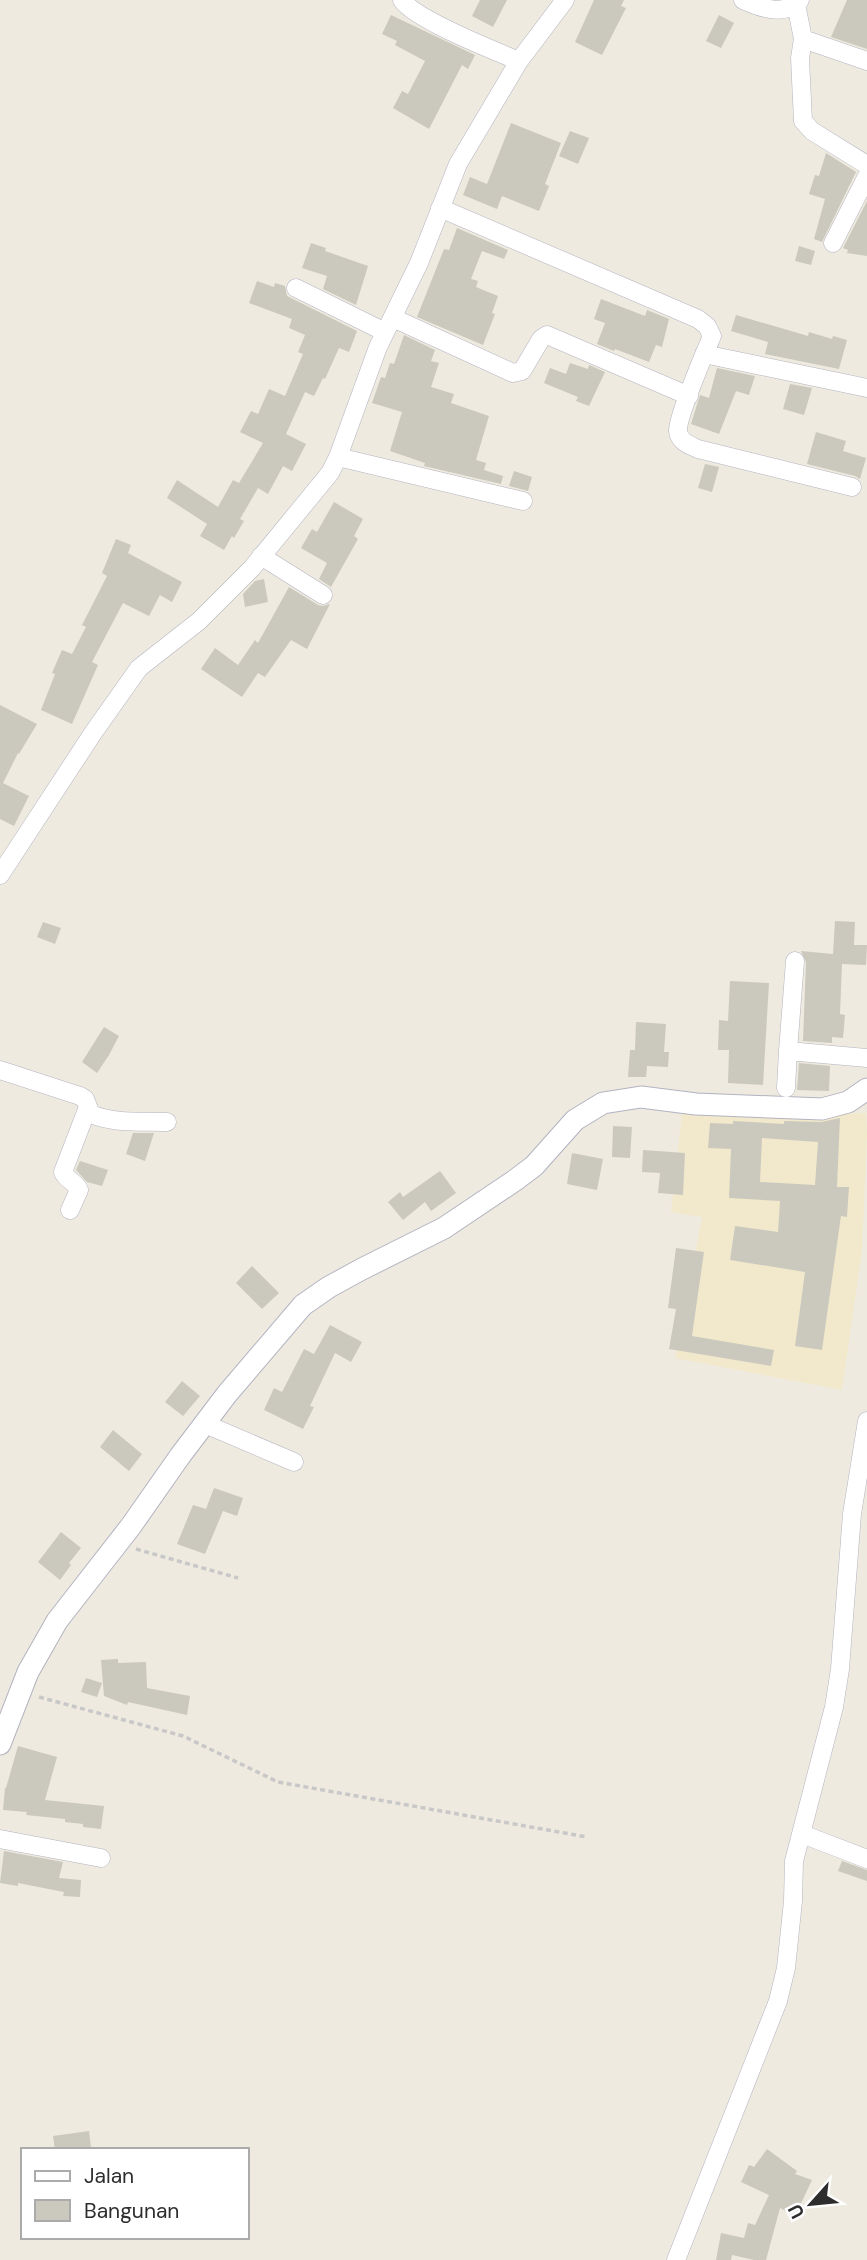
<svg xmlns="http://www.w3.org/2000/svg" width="867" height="2260" font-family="'DM Sans',sans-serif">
	<rect width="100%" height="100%" fill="#efeadf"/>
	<path fill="#f2e9cd" d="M682,1113L737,1115L866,1113L867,1134L862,1251L842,1390L675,1358L702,1217L671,1212Z"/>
	<path fill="#cbc8bd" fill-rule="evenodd" d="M480,0H507L493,27L472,16Z
		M594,0H624L621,6L626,8L602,55L575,42Z
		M847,0H867V49L831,37Z
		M391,15L475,55L468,69L462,65L429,129L393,108L402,91L408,94L425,61L395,45L397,41L382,34Z
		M719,15L734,23L721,48L706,41Z
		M511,123L561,143L545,184L549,186L539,211L502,196L497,209L463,195L470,177L487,184Z
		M570,131L589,138L578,164L559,156Z
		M826,153L856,172L822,242L814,239L825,199L809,194L815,175L819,176Z
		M867,201V256L847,253L848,250L843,248Z
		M457,228L508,250L504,259L482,251L471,279L478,281L476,287L498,296L492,313L495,314L483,345L417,317L444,249L449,250Z
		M311,243L326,248L325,251L368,266L356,305L323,289L327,276L302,268Z
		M799,246L815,251L811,265L795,261Z
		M257,281L274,287L275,283L285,286L287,296L357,331L349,352L339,348L325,379L323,378L314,396L305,392L286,434L306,444L292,471L283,466L268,494L258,488L240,519L244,521L234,538L232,536L224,550L200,536L207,524L167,498L177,480L218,507L233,480L239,483L263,443L240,432L251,411L258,414L269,389L285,396L303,354L298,352L305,335L289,328L292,319L249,303Z
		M601,299L645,316L647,310L669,319L662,347L656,345L649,362L615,349L614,351L597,344L605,323L594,319Z
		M736,315L808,336L809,332L832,339L833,336L847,340L839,369L765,354L768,342L731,331Z
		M404,335L435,350L431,361L439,363L431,387L454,394L451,403L489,416L476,460L486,463L484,470L503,476L501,484L424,466L425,463L390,451L402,412L372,403L381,377L385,378L390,363L394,364Z
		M570,363L588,369L589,365L605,372L589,406L576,401L578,397L544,383L550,368L566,374Z
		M717,368L755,376L749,395L736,391L719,434L691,424L700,395L709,398Z
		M790,384L812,388L804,415L783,409Z
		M816,432L846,441L843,451L866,458L860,479L855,476L807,464Z
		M705,464L719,467L712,492L698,488Z
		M514,471L532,477L528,491L509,486Z
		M334,502L363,519L354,536L358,539L331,587L319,579L327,563L301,548L312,529L317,532Z
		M116,539L131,545L128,553L182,582L172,602L160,595L149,616L123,603L92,662L98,665L72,724L41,710L55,674L52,673L62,650L72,654L86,627L82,625L107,576L102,573Z
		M264,579L268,602L245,607L243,594L255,581Z
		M289,587L318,605L323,606L330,604L307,649L291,640L265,677L258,673L242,697L201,669L215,648L238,665L255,640L258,643Z
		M0,705L37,724L19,754L18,753L3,783L29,796L14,826L0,819Z
		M835,921L855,922L854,945H867L866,965L842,964L840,1014L845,1015L843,1038L832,1037V1043L803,1041L806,962L801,951L833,954Z
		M43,922L61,928L55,944L37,937Z
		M730,981L769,983L763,1085L728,1083L729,1050H718L719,1020L728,1021Z
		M636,1022L666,1024L664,1052H669L668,1067L647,1066L646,1077H628L630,1050H635Z
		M104,1027L119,1036L109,1055L97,1073L82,1062Z
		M799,1063L830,1066L829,1091L797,1090Z
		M840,1118L837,1187H849L847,1217L841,1216L822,1350L795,1346L805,1272L730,1260L735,1226L778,1232L780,1201L729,1198L731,1149L708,1148L710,1123L733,1124V1121L784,1124V1121L821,1122ZM762,1138L818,1142L815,1185L760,1182Z
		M613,1126L632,1127L630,1158L612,1157Z
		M133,1133H154L145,1161L126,1154Z
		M643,1150L685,1153L683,1195L658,1193L660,1173L642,1172Z
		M572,1153L603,1159L597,1190L567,1184Z
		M80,1161L108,1170L102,1186L87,1182L76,1170Z
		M440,1171L456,1193L431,1211L425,1202L403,1220L388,1202L400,1192L403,1197Z
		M676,1248L704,1252L692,1336L774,1350L771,1366L669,1349L676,1309L668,1308Z
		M252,1266L279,1293L262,1309L236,1283Z
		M330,1325L362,1342L351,1362L335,1353L310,1406L314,1407L303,1429L264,1410L274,1388L282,1392L304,1349L314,1354Z
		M182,1381L200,1396L183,1416L165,1402Z
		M113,1430L142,1454L129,1471L100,1447Z
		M214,1488L243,1498L237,1516L223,1511L205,1554L177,1544L193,1505L206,1509Z
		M61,1532L81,1548L69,1563L71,1565L60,1580L38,1562Z
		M118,1659V1663L146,1662L147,1688L190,1696L187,1715L128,1702L127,1705L104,1696L101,1660Z
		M86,1678L102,1683L97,1697L81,1692Z
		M18,1746L57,1757L45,1800L104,1806L101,1829L83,1827V1824L65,1822V1819L26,1815L27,1812L3,1810L5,1788H6Z
		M4,1851L63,1862L59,1878L81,1880L80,1897L63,1896L64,1892L18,1883V1886L0,1883Z
		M842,1861L867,1870V1881L838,1871Z
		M89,2131L91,2147L55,2150L53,2136Z
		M767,2149L797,2171L795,2174L812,2180L795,2216L780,2208L766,2260H754L732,2255L731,2260H716L721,2233L744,2238L748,2223L755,2225L769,2195L741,2182L749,2165L754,2167Z"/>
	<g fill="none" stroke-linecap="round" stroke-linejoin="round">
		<defs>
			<path id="minor" d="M402,0C416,20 493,50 519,61
				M743,0C761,8 784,17 800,0
				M796,4L803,39L800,58L803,121L812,131L867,165
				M803,39L867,61
				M440,208L698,319L707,326L712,336C705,352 677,418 678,431C679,442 690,445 698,449L852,487
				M833,243L867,176
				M296,288L385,332
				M393,318L513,373L522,371L541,339L547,335L689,396
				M704,354L867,388
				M338,457L523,501
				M261,556L323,595
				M0,875L93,733L139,668L199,621L252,568L330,473L338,457L378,347L419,263L458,164L519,61L565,0
				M795,961L788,1051L867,1058
				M0,1070L80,1096L85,1099L91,1114C114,1124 142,1121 167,1122
				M786,1088L788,1051
				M70,1210L79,1190C76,1182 66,1180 63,1172L88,1107
				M205,1424L294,1462
				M802,1834L867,1859
				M0,1839L101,1858
				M676,2260L778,2001L786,1968L793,1901L794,1861L834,1707L840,1669L852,1514L867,1421"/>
			<path id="tertiary" d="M0,1744L28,1672L57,1621L131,1526L180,1456L227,1394L303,1305L329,1287L362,1269L444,1228L514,1181L534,1166L575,1120L603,1103L641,1097L696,1104L822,1109L848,1102L867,1089"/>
		</defs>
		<use href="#minor" stroke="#b2b3c1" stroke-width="19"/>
		<use href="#tertiary" stroke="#b2b3c1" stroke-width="23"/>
		<path stroke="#c8c8c8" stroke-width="3.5" stroke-dasharray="5 3.5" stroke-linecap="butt" d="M136,1549L238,1578
			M39,1697L183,1736L278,1782L587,1837"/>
		<use href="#minor" stroke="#fff" stroke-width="18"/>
		<use href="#tertiary" stroke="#fff" stroke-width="21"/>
	</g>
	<rect x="21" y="2148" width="228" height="91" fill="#ffffff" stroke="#ababab" stroke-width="2"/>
	<rect x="35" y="2171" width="35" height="10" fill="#ffffff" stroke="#ababab" stroke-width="2"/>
	<text x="84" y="2183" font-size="21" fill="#2d2d2d">Jalan</text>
	<rect x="35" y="2200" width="35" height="21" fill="#cbc8bd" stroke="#ababab" stroke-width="2"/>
	<text x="84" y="2218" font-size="21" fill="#2d2d2d">Bangunan</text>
	<g transform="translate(811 2204) rotate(243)" stroke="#ffffff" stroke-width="5" paint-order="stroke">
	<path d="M0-5L12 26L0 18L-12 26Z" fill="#2d2d2d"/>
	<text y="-10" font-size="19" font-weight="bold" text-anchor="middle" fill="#2d2d2d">U</text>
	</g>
</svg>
